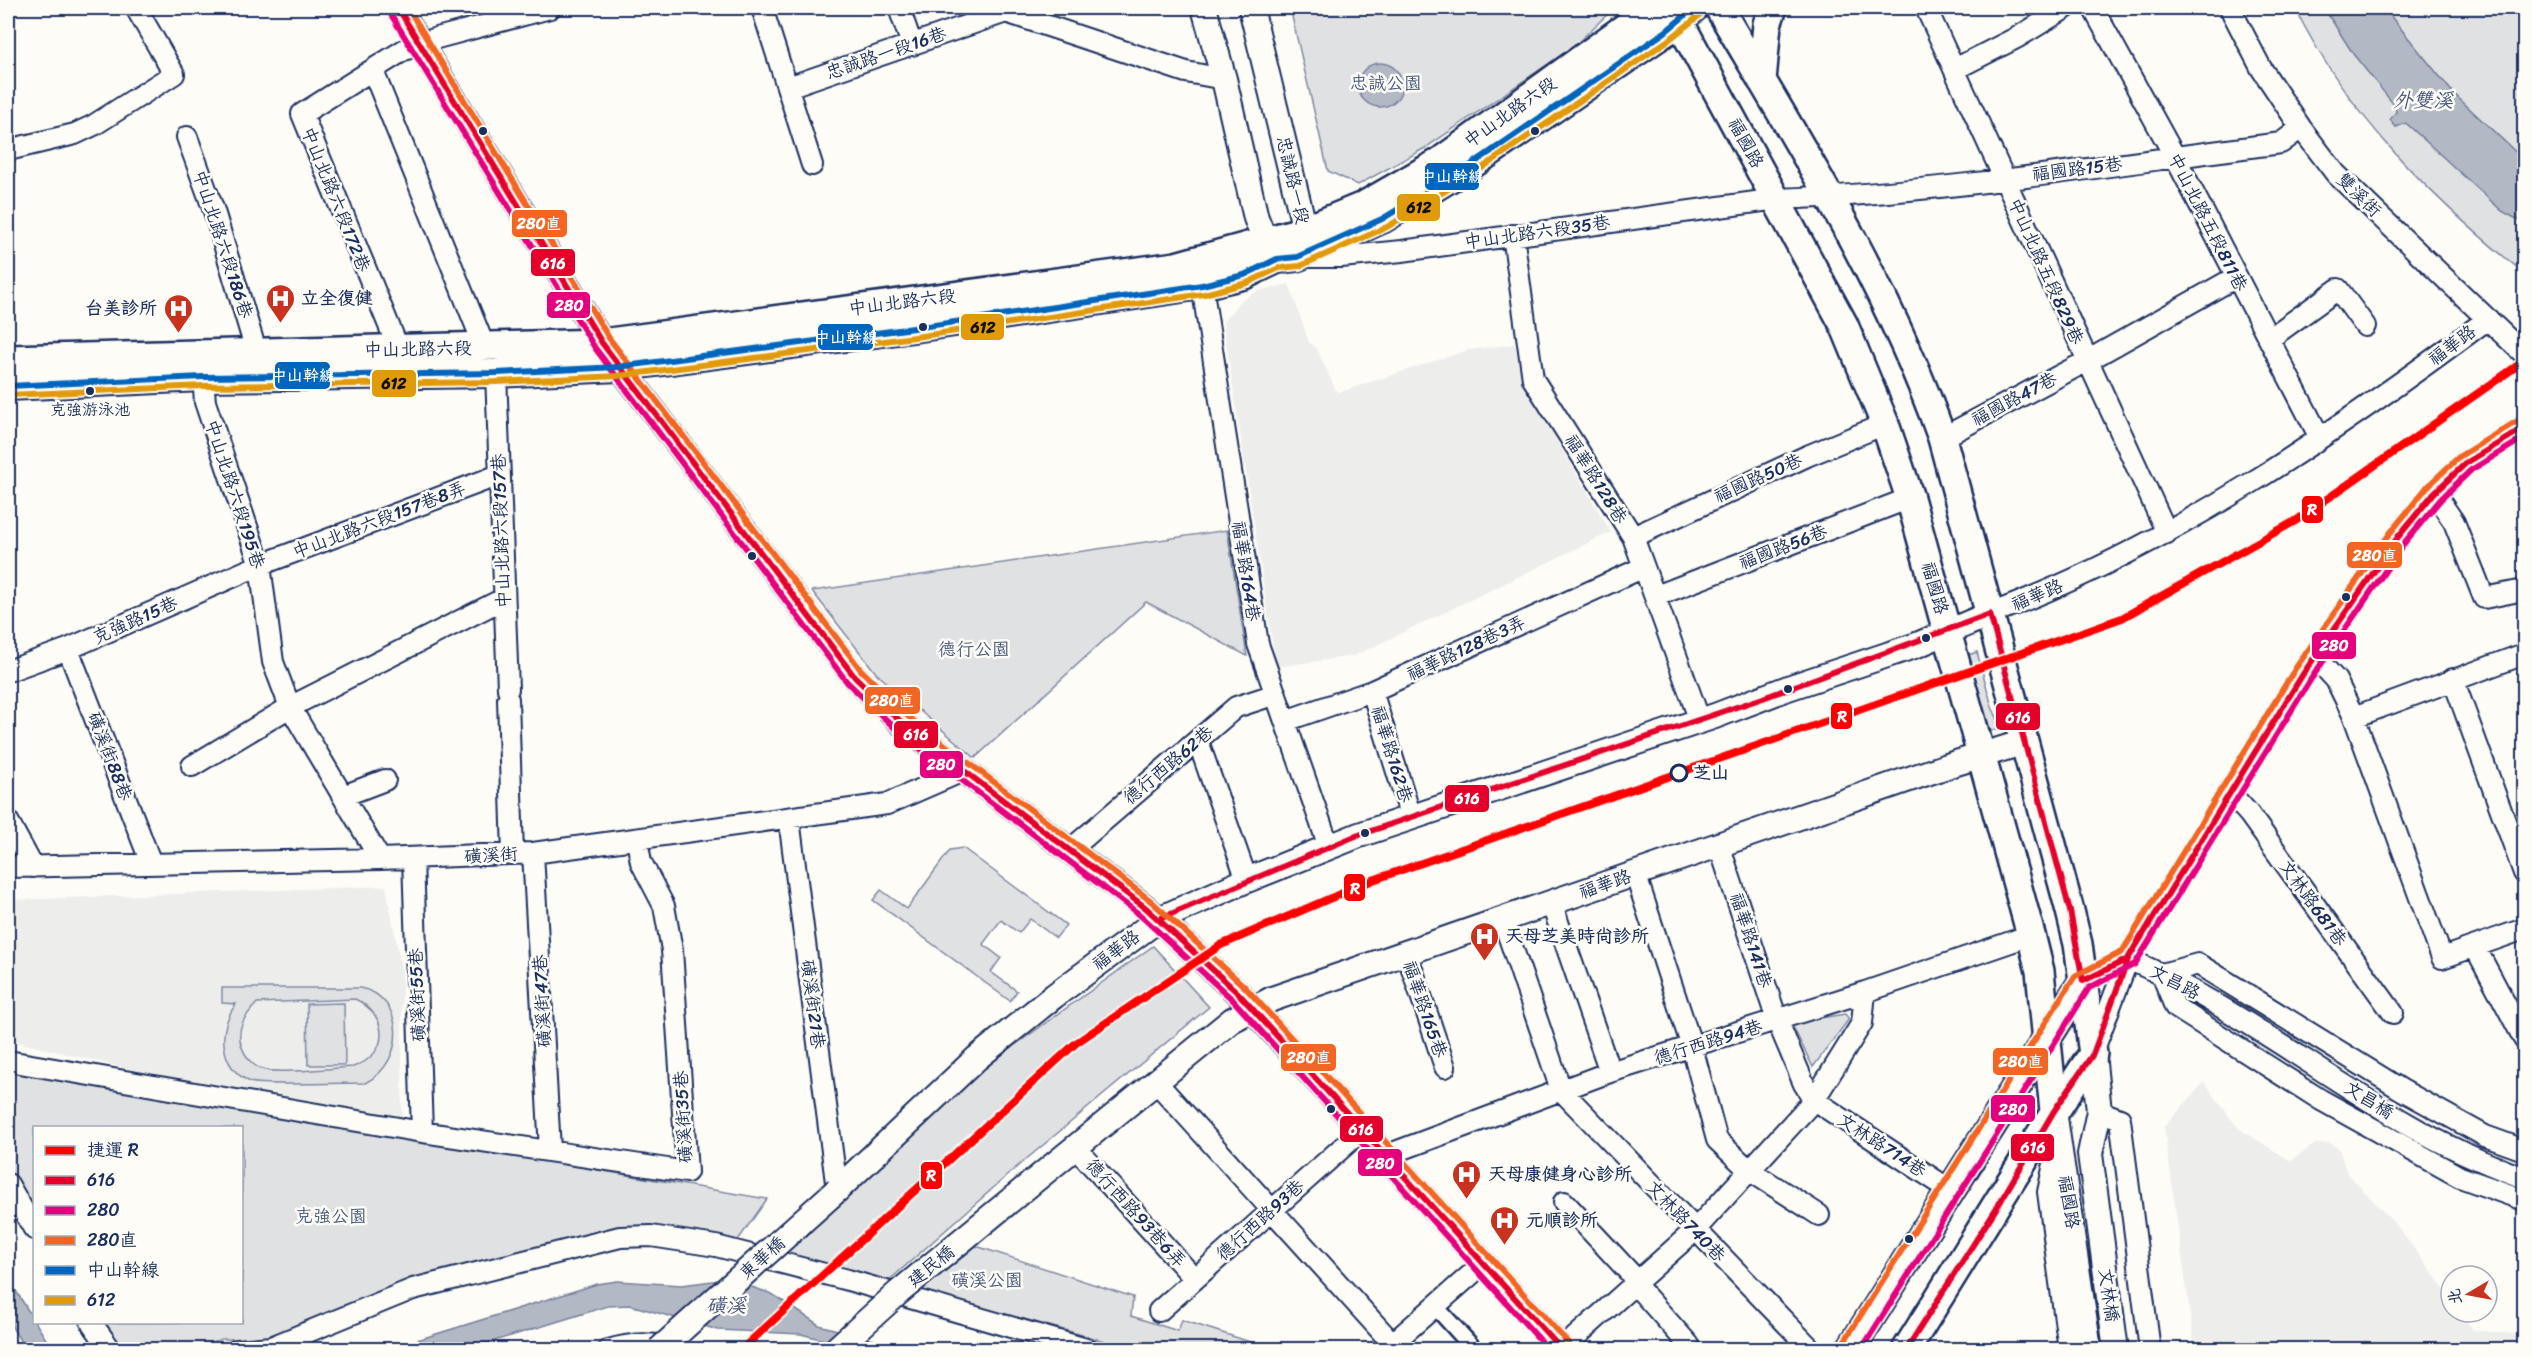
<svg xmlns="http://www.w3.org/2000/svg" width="2532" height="1357" font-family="Sriracha,'LXGW WenKai TC',sans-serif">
	<rect width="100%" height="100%" fill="#fdfcf7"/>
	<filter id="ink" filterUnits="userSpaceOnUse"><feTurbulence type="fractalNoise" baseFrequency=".0167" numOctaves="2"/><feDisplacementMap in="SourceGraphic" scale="12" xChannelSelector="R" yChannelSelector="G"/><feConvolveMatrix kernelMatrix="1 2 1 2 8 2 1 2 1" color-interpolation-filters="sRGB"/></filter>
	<g filter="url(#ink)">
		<path fill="#edeeec" d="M1289,284L1309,342L1317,349L1337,393L1468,350L1515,344L1523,384L1611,532L1354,656L1276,667L1223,322L1239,302L1257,291Z
			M386,886L402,972V1129L200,1086L8,1040V900Z
			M2204,1082L2238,1128L2291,1161L2315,1144L2330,1143L2339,1149L2347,1173L2398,1227L2431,1271L2451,1299V1312H2460L2473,1330L2524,1335V1349H2195L2164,1127Z"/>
		<path fill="#e0e1e3" stroke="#7e88a0" stroke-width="1.5" fill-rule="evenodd" d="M1290,8H1614L1573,47L1425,148L1358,185L1328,171Z
			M2295,8H2324L2354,55L2396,106V127L2406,123L2502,211L2524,223V273C2433,200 2347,114 2295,8Z
			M2384,8H2524V160L2453,93Z
			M1227,530L1247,656L1146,602L975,758L876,673L812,591Z
			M1977,652L1992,707L2002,728L1990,731L1968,655Z
			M963,848L1066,925L1056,938L1030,919L1019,933L1001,920L983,944L1001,958L991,972L1017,991L1010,1001L873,900L881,890L907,909L950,850Z
			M1153,946L1209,1007L1018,1166L885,1284L784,1255L948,1093Z
			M222,988H360C405,996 408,1062 365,1083C347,1083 260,1086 250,1082C218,1066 218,1029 236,1004L222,1003ZM355,999C389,1015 391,1054 353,1067C331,1068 285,1074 265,1070C253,1068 244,1055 241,1044C236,1027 246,1015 257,1003Z
			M344,1003L345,1065H308L307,1004Z
			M1845,1014L1849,1019L1813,1067L1791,1023Z
			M8,1069L767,1199L736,1243L629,1227L272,1339H222L189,1349L120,1350L102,1323L242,1322V1128H34V1213L8,1169Z
			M976,1246L1133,1297L1131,1316L1178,1331L1182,1320L1272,1349H1134L920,1291Z"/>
		<path fill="#b3b8c5" stroke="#76819c" stroke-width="1.5" d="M2324,8H2384L2453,93L2524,160V223L2502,211L2406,123L2396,127L2390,120L2396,112L2395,106L2354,55Z
			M1358 85a22 22 0 1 1 44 0a22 22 0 1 1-44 0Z
			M8,1278L52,1349H25L8,1320Z
			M728,1279L772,1294L819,1325L907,1349H859L801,1334L718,1330L630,1305L608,1306L468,1349L385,1350L597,1284L617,1281L682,1285Z"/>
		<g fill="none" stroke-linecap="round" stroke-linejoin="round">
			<defs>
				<path id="pedestrian" d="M1435,1306L1475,1350"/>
				<path id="minor" d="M762,8L812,165
					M899,8L912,45
					M1926,8L2167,533
					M2093,8L2175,157L2320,438
					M2230,8L2261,68L2301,128L2336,174L2524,354
					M1955,69L2018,37L2066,8
					M373,71L485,348
					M788,87L1006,12L1186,72L1224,79
					M187,137L214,211L256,351
					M8,150L75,134L94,125L174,74L136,8
					M1513,235L1533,379L1633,537L1700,721
					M1303,257H1341L1402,251L1777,199C1944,193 2115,164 2281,143L2301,128
					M1202,285L1258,644L1329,847
					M2269,339L2338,289L2365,326
					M399,350L302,114L404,50L437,38L550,8
					M202,364L205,402L260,565L273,662L290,707L380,859
					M496,373L508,689
					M1942,438L2087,361L2236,277
					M2434,493L2454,522L2484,598L2524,590
					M1633,537L1807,456L1885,424
					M1656,596L1910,498
					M1990,614C2172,546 2333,434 2488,319
					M68,649L151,863
					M2315,657L2336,680L2354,717L2442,958L2524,929
					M8,671L68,649L260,565L499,475
					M2453,679L2524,873
					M1372,691L1411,817
					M508,699L513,854
					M2354,717L2524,654
					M1285,721L1372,691L1644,567
					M1198,741L1247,880
					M192,766L290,707L503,599
					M2231,794L2249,814L2393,1013
					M343,796L385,780
					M789,819L837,1190
					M8,821L33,867
					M1719,845L1777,1020L1804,1084L1814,1100L1950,1190
					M1070,850L1236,707L1276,694
					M533,853L550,1150
					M413,858L422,1132
					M8,867L380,859L533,853L887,804L965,770
					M1635,873L1692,1047L1717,1140L1749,1170L1819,1215
					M1551,902L1610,1072
					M1503,920L1561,1090L1812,1350
					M2475,947L2524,1039
					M1406,951L1445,1067
					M2128,959C2228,1002 2314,1070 2408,1124C2445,1146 2484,1163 2524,1178
					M2083,981L2128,959
					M2093,1052L2128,959L2323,644L2398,537L2434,493L2466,463L2524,428
					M8,1061L422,1132L687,1172L672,950L664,906L641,862L637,840
					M1157,1083L1392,1343
					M2099,1111L2120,1119L2150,1350
					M1076,1148L1195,1279
					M2057,1150L2048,1192L2069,1350
					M2524,1150L2485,1136L2402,1090L2198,964L2162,974L2175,1007L2321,1100L2460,1177L2524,1200
					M1387,1155L1610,1072L1865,992L2031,935
					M8,1184L34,1229
					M1564,1202L1631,1274L1634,1283L1689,1345
					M1159,1311L1362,1130
					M91,1322L111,1350
					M1562,1349L1694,1231L1814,1100L1862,1023L1865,992
					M237,1350L271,1347L413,1289L620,1237L651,1236L716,1246L848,1280L1090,1350
					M608,1350C632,1343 652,1342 676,1349
					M1385,1350L1483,1264"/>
				<path id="tertiary" d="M398,8L602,343L854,676L906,727L1146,908L1239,994L1562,1350
					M1204,8L1224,79L1256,218L1266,243L1297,257L1305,230L1251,8
					M2093,1054L2099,1111L2090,1154L2116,1350
					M2054,1111L2089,1350
					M1029,1185L1232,1020L1272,999L1953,764L2025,742
					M837,1190L977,1058L1054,996L1159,919L1247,880L1359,835L1715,716L1788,688L1917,645L1990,614"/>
				<path id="secondary" d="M1677,8L1679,21L1844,325L1885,424L1910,498L2031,935L2040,971L2054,1111
					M1719,8C1801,147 1888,285 1942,438L2070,911L2078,944L2093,1054C2027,1151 1969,1251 1906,1350
					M1762,81L1767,24L1773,8
					M8,359L602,343L1176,266L1305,230L1363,206L1438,163L1652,8
					M8,386L203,377L496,373L618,367L921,327L1202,285L1244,275L1277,259L1297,257L1382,219L1471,165L1665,32L1694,8
					M1850,1350L2083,981"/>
			</defs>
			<use href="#pedestrian" stroke="#1b2f5e" stroke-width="20"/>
			<use href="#minor" stroke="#1b2f5e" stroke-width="24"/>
			<use href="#tertiary" stroke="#1b2f5e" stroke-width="28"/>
			<use href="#secondary" stroke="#1b2f5e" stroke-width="32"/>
			<use href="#pedestrian" stroke="#fdfcf7" stroke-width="15"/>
			<use href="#minor" stroke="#fdfcf7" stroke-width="20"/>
			<use href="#tertiary" stroke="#fdfcf7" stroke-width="24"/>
			<use href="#secondary" stroke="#fdfcf7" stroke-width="27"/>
			<defs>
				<path id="tertiary-bridge" d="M659,1350L837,1190
					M835,1350L899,1292L1029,1185"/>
			</defs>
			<use href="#tertiary-bridge" stroke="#1b2f5e" stroke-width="28" stroke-linecap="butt"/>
			<use href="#tertiary-bridge" stroke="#fdfcf7" stroke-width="24"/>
			<defs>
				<path id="bus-1" d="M398,8L602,343L854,676L906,727L1146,908L1239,994L1562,1350
					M1159,919L1353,837L1763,698L1990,614L2070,911L2083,981L2128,959L2303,674L2398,537L2434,493L2466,463L2524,428
					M1906,1350L1999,1204L2054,1111L2093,1054L2128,959L2141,936"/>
				<path id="bus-2" d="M390,13L595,348L847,682L901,734L1140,915L1233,1000L1549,1350
					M1861,1350L2089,988L2135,964L2311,679L2405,542L2441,499L2471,470L2524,438"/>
				<path id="bus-3" d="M408,8L609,338L861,670L912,720L1151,901L1245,987L1569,1344
					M1842,1345L2075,976L2122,952L2295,669L2391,532L2427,487L2460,456L2519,420"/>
				<path id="bus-4" d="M8,386L203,377L496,373L618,367L921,327L1202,285L1244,275L1277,259L1297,257L1382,219L1471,165L1665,32L1694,8"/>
				<path id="bus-5" d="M8,395L203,386L496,382L618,376L922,336L1204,294L1247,283L1279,268L1300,266L1387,227L1476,172L1670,39L1700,15"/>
			</defs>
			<use href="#bus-1" stroke="#fdfcf7" stroke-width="10"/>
			<use href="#bus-2" stroke="#fdfcf7" stroke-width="10"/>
			<use href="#bus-3" stroke="#fdfcf7" stroke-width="10"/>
			<use href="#bus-4" stroke="#fdfcf7" stroke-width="10"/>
			<use href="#bus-5" stroke="#fdfcf7" stroke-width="10"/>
			<use href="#bus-1" stroke="#e4002b" stroke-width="6"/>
			<use href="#bus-2" stroke="#e5007d" stroke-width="6"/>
			<use href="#bus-3" stroke="#f26522" stroke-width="6"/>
			<use href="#bus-4" stroke="#0065bd" stroke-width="6"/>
			<use href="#bus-5" stroke="#e19a09" stroke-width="6"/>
			<defs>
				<path id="metro-1" d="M741,1350L1076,1043L1221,945L1373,880L2122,618L2297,520L2524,361"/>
			</defs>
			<use href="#metro-1" stroke="#fdfcf7" stroke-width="12"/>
			<use href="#metro-1" stroke="#f00" stroke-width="8"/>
		</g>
	</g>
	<defs>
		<symbol id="hospital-pin" viewBox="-11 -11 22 30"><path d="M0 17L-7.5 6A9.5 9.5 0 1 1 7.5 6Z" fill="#c8321e" stroke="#fdfcf7"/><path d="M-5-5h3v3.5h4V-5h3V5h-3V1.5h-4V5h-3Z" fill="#fff"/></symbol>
	</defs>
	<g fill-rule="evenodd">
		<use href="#hospital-pin" x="264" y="282" width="33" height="45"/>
		<use href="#hospital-pin" x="162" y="292" width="33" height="45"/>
		<use href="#hospital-pin" x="1468" y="920" width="33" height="45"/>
		<use href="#hospital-pin" x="1450" y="1158" width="33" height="45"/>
		<use href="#hospital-pin" x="1488" y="1204" width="33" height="45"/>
	</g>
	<g fill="#1b2f5e" stroke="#fdfcf7" stroke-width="2">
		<circle cx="483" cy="131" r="5"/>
		<circle cx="1535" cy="131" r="5"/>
		<circle cx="923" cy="327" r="5"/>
		<circle cx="90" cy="391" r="5"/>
		<circle cx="752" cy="556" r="5"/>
		<circle cx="2346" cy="597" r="5"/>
		<circle cx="1926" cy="638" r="5"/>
		<circle cx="1788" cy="689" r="5"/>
		<circle cx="1365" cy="833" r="5"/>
		<circle cx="1331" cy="1109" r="5"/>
		<circle cx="1909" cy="1239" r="5"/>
	</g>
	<circle fill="#fdfcf7" stroke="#1b2f5e" stroke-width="3" cx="1679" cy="773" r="8"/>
	<g text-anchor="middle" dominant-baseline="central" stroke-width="5" stroke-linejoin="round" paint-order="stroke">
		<g font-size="16" fill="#1b2f5e" stroke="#fdfcf7">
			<text x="90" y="409">克強游泳池</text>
		</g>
		<g font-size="18" fill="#1b2f5e" stroke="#fdfcf7">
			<text transform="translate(886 53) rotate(-19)">忠誠路一段16巷</text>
			<text transform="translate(1510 112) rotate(-35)">中山北路六段</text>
			<text transform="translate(1746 143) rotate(61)">福國路</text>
			<text transform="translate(2077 169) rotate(-7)">福國路15巷</text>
			<text transform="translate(1293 180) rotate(77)">忠誠路一段</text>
			<text transform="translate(2359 195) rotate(44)">雙溪街</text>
			<text transform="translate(336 199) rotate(68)">中山北路六段172巷</text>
			<text transform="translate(2208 222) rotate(63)">中山北路五段811巷</text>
			<text transform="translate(1537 232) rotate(-8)">中山北路六段35巷</text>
			<text transform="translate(223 244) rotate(72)">中山北路六段186巷</text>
			<text transform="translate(2046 271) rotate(66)">中山北路五段829巷</text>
			<text transform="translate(902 302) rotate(-7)">中山北路六段</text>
			<text transform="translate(2452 345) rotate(-37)">福華路</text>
			<text transform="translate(418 349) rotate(-1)">中山北路六段</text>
			<text transform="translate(2014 399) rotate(-28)">福國路47巷</text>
			<text transform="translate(1758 478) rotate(-24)">福國路50巷</text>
			<text transform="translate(1596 479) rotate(58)">福華路128巷</text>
			<text transform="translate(235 494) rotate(72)">中山北路六段195巷</text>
			<text transform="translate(379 520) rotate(-21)">中山北路六段157巷8弄</text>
			<text transform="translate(501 531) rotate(-92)">中山北路六段157巷</text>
			<text transform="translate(1783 547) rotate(-21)">福國路56巷</text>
			<text transform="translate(1246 571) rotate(81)">福華路164巷</text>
			<text transform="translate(1935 588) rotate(74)">福國路</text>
			<text transform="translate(2037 595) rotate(-23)">福華路</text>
			<text transform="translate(135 620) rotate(-24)">克強路15巷</text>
			<text transform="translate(1466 648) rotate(-25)">福華路128巷3弄</text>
			<text transform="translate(1392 754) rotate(73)">福華路162巷</text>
			<text transform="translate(110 756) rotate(69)">磺溪街88巷</text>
			<text transform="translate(1168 765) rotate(-40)">德行西路62巷</text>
			<text transform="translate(491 855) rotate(-3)">磺溪街</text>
			<text transform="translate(1605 884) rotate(-19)">福華路</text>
			<text transform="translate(2313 903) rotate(54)">文林路681巷</text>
			<text transform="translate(1751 940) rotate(72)">福華路141巷</text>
			<text transform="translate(1116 950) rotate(-37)">福華路</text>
			<text transform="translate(2175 982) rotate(27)">文昌路</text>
			<text transform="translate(417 995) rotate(-92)">磺溪街55巷</text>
			<text transform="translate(542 1001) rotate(-93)">磺溪街47巷</text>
			<text transform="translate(813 1004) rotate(83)">磺溪街21巷</text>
			<text transform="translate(1425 1009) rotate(71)">福華路165巷</text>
			<text transform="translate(1708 1042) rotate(-17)">德行西路94巷</text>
			<text transform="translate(2369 1100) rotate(32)">文昌橋</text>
			<text transform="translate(683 1117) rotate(-93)">磺溪街35巷</text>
			<text transform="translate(1882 1145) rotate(33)">文林路714巷</text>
			<text transform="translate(2069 1202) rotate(81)">福國路</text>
			<text transform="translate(1136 1213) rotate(48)">德行西路93巷6弄</text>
			<text transform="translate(1260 1220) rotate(-42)">德行西路93巷</text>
			<text transform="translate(1686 1221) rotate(46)">文林路740巷</text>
			<text transform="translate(762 1258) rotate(-42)">東華橋</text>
			<text transform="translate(931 1266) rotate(-39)">建民橋</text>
			<text transform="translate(2109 1295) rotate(82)">文林橋</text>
		</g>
		<g font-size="18" fill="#4c5c7f" stroke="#fdfcf7">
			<text x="1386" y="83">忠誠公園</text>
			<text x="974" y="649">德行公園</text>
			<text x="331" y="1216">克強公園</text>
			<text x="987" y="1280">磺溪公園</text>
		</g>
		<g font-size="18" font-weight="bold" fill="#1b2f5e" stroke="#fdfcf7" text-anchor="start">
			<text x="301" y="298">立全復健</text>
			<text x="157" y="308" text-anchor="end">台美診所</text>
			<text x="1505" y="936">天母芝美時尚診所</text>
			<text x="1488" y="1174">天母康健身心診所</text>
			<text x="1526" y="1220">元順診所</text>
		</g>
		<g font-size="18" font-weight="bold" fill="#1b2f5e" stroke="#fdfcf7" text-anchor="start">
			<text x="1693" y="773">芝山</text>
		</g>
		<g font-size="20" font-style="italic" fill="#49587d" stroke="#fdfcf7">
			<text x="2423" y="100">外雙溪</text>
			<text x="726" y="1305">磺溪</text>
		</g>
	</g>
	<g stroke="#fdfcf7" stroke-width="2">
		<rect x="1424" y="162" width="56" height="29" rx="6" fill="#0065bd"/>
		<rect x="1396" y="193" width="45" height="29" rx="6" fill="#e19a09"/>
		<rect x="511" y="209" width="57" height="29" rx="6" fill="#f26522"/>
		<rect x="530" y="248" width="46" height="29" rx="6" fill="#e4002b"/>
		<rect x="546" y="291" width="45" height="28" rx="6" fill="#e5007d"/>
		<rect x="960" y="313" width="45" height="28" rx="6" fill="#e19a09"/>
		<rect x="817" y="323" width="57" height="28" rx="6" fill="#0065bd"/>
		<rect x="274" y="361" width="57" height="29" rx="6" fill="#0065bd"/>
		<rect x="371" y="369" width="46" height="29" rx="6" fill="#e19a09"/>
		<rect x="2301" y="495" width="23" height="29" rx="6" fill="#f00"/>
		<rect x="2346" y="541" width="57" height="28" rx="6" fill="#f26522"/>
		<rect x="2311" y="631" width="46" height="29" rx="6" fill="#e5007d"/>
		<rect x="864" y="686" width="57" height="29" rx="6" fill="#f26522"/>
		<rect x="1830" y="702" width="23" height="28" rx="6" fill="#f00"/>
		<rect x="1995" y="702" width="46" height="29" rx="6" fill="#e4002b"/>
		<rect x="893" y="720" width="46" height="29" rx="6" fill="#e4002b"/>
		<rect x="919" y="750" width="45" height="29" rx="6" fill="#e5007d"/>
		<rect x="1444" y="784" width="46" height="29" rx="6" fill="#e4002b"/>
		<rect x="1343" y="873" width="23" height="29" rx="6" fill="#f00"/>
		<rect x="1280" y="1043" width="57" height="29" rx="6" fill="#f26522"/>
		<rect x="1992" y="1047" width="57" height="29" rx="6" fill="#f26522"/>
		<rect x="1990" y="1094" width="46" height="29" rx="6" fill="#e5007d"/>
		<rect x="1339" y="1115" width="45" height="28" rx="6" fill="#e4002b"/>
		<rect x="2010" y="1133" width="45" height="29" rx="6" fill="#e4002b"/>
		<rect x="1357" y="1148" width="46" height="29" rx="6" fill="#e5007d"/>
		<rect x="920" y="1161" width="23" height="29" rx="6" fill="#f00"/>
	</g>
	<g font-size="16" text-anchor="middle" font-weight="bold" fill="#fff">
		<text x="1452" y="182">中山幹線</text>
		<text x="539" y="229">280直</text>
		<text x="553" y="269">616</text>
		<text x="569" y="311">280</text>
		<text x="846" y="343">中山幹線</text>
		<text x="303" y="381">中山幹線</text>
		<text x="2312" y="515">R</text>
		<text x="2375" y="561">280直</text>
		<text x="2334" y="651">280</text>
		<text x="892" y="706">280直</text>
		<text x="1842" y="722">R</text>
		<text x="2018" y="723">616</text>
		<text x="916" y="740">616</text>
		<text x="941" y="770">280</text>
		<text x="1467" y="804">616</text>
		<text x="1355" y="894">R</text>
		<text x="1309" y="1063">280直</text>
		<text x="2021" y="1067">280直</text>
		<text x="2013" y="1115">280</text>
		<text x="1361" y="1135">616</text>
		<text x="2033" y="1153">616</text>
		<text x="1380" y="1169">280</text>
		<text x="931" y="1181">R</text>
	</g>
	<g font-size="16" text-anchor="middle" font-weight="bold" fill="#111">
		<text x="1419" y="213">612</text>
		<text x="983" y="333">612</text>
		<text x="394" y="389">612</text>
	</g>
	<rect width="2532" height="1357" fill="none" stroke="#fdfcf7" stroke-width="30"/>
	<rect x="15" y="15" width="2502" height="1327" fill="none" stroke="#1b2f5e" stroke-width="2" filter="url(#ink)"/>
	<rect x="33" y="1126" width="210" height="198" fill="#fdfcf7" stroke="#a3aaba" stroke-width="1.5"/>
	<rect x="45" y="1146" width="30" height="9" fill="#ff0000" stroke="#a3aaba" stroke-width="1.5"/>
	<text x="87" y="1156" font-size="18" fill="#1b2f5e">捷運 R</text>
	<rect x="45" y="1176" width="30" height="9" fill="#e4002b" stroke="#a3aaba" stroke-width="1.5"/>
	<text x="87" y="1186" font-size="18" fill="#1b2f5e">616</text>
	<rect x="45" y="1206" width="30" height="9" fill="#e5007d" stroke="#a3aaba" stroke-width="1.5"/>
	<text x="87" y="1216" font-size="18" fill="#1b2f5e">280</text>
	<rect x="45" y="1236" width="30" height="9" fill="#f26522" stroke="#a3aaba" stroke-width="1.5"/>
	<text x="87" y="1246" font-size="18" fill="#1b2f5e">280直</text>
	<rect x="45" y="1266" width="30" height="9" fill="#0065bd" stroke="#a3aaba" stroke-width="1.5"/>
	<text x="87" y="1276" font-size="18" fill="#1b2f5e">中山幹線</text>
	<rect x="45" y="1296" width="30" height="9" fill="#e19a09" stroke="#a3aaba" stroke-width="1.5"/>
	<text x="87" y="1306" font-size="18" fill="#1b2f5e">612</text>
	<g transform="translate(2469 1294) rotate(260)"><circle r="28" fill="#fdfcf7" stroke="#a3aaba" stroke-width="1.5"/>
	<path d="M0-4.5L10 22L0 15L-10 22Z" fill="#c8321e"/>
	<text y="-9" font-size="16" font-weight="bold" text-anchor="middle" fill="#1b2f5e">北</text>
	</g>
</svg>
